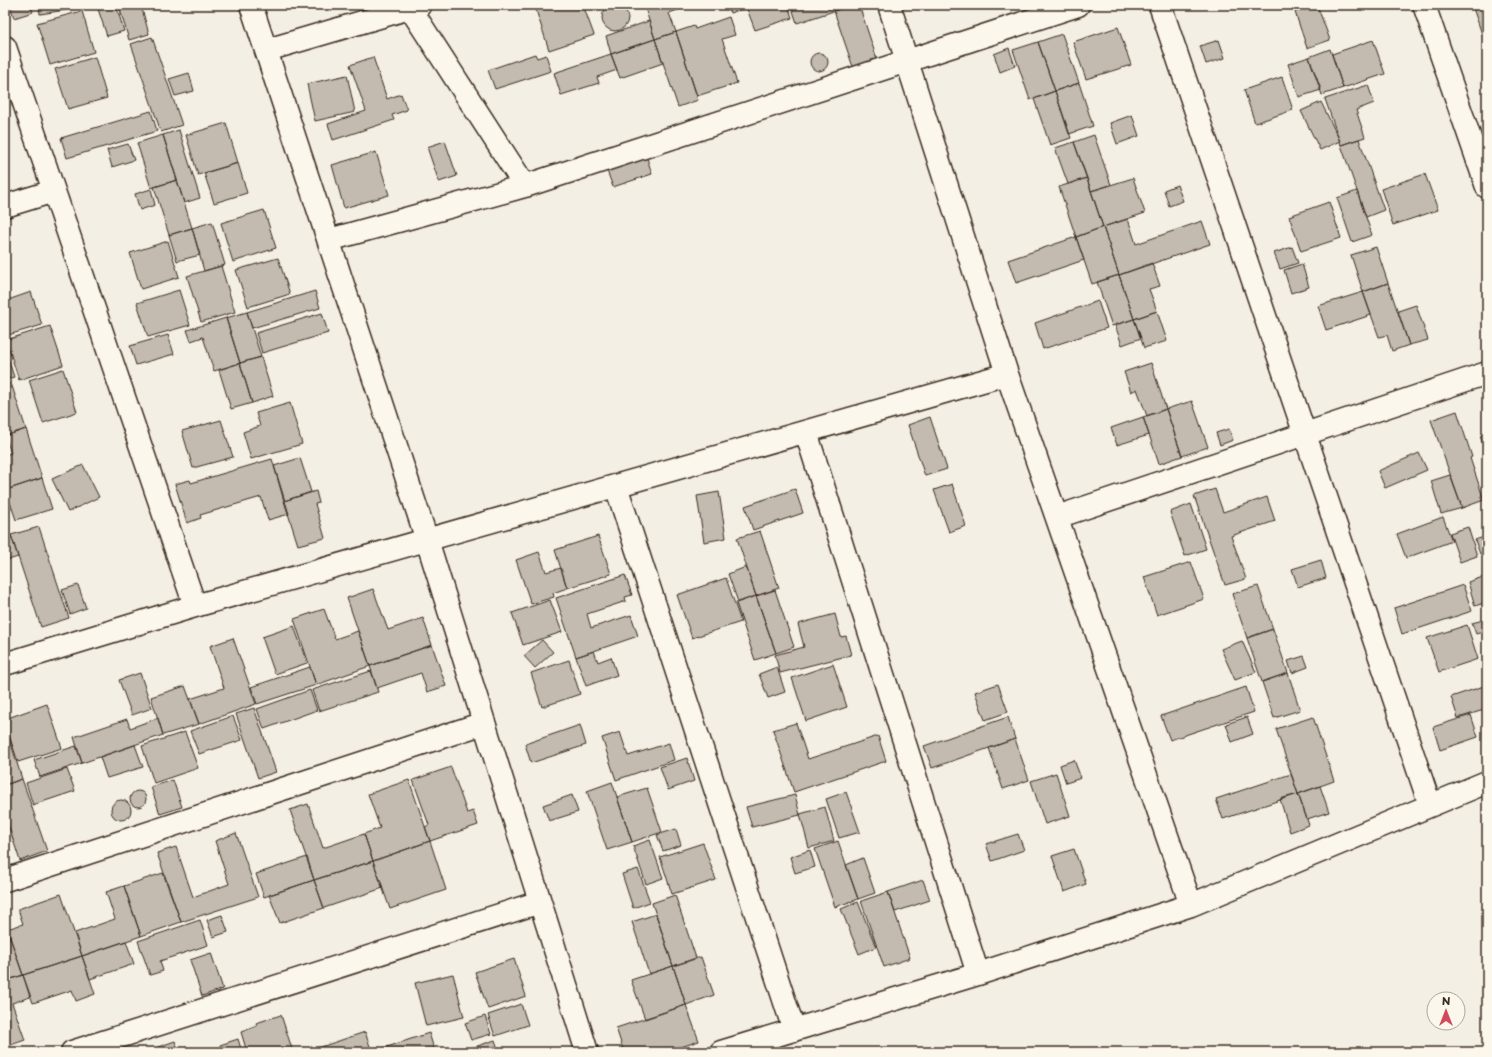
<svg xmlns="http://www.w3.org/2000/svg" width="1492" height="1057" font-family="'Playpen Sans',sans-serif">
	<rect width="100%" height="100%" fill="#f3efe4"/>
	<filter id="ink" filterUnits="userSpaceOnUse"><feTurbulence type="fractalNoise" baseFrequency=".025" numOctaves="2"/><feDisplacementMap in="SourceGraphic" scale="8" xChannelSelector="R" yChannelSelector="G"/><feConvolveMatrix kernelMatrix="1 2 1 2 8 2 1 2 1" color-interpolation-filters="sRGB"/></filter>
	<g filter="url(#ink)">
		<path fill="#c3bbb0" stroke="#3b2a1e" d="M10,5H30L33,12L14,18Z
			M39,5H78L79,8L40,14Z
			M100,5H116L124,31L107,36L97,6Z
			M121,5H141L149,34L129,40L119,6Z
			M551,5H583L594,35L549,50L536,10Z
			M644,5H692L669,13L676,32L655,39Z
			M727,5H755L730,13Z
			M760,5H788L792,18L755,30L747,9Z
			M791,5H852L797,23Z
			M852,5H859L877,59L853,67L834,11Z
			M1314,5H1317L1330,40L1307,48L1295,12Z
			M1472,5H1487V39L1484,40Z
			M602 18a13 13 0 1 1 26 0a13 13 0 1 1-26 0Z
			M82,11L94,52L50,65L37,23Z
			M729,17L735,35L722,39L737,83L697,96L676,32L694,26L695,29Z
			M649,21L655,39L611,54L606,36Z
			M1118,27L1131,65L1086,79L1073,42Z
			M676,32L698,100L678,107L655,39Z
			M1062,34L1079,83L1055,91L1038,42Z
			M152,37L182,125L161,132L131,44Z
			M655,39L663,63L620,78L611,54Z
			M1219,40L1225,58L1206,64L1200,46Z
			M1373,40L1385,74L1343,88L1332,54Z
			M1038,42L1055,91L1030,100L1013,50Z
			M1009,48L1015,66L1000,72L994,54Z
			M1330,49L1343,88L1322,95L1309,57Z
			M810 62a9 9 0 1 1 18 0a9 9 0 1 1-18 0Z
			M535,54L537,58L546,55L551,71L495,89L488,70Z
			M611,54L617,70L597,77L599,83L561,95L554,73Z
			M95,57L107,98L68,109L55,69Z
			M373,57L387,99L401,94L407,110L392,115L394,120L333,140L328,124L366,111L350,65Z
			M1309,57L1321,90L1299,97L1288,64Z
			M189,73L194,91L175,96L169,79Z
			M347,75L355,112L315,121L307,84Z
			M1282,77L1293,110L1255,123L1244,90Z
			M1079,83L1093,126L1069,134L1055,91Z
			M1368,85L1374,103L1356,110L1365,137L1341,145L1325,99Z
			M1055,91L1071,138L1050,145L1034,99Z
			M1321,102L1340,141L1320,150L1301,111Z
			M151,111L157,131L67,158L61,138Z
			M1132,115L1139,136L1117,144L1110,123Z
			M226,123L238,163L198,175L186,135Z
			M179,130L200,198L184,203L163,135Z
			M163,135L177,180L151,188L137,143Z
			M1094,135L1111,185L1091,191L1074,142Z
			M1359,139L1384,210L1366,217L1341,145Z
			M445,141L457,176L439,182L427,147Z
			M1074,142L1087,178L1068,184L1055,148Z
			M128,144L134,160L112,167L107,150Z
			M376,152L389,195L344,208L332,165Z
			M646,155L652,174L613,187L606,168Z
			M238,163L247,193L214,203L204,173Z
			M1425,174L1438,210L1393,225L1381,189Z
			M1087,178L1103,227L1076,237L1059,187Z
			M1133,178L1145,213L1103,227L1091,191Z
			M177,180L192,228L169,235L154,187Z
			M1177,185L1183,201L1169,206L1164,190Z
			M151,189L155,205L140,210L135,194Z
			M1357,191L1372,235L1352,242L1337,198Z
			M1329,202L1341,238L1301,251L1289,216Z
			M264,210L276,248L233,262L221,223Z
			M1128,219L1136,244L1202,221L1210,244L1119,275L1103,227Z
			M212,222L225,265L204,271L192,228Z
			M1103,227L1119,275L1092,284L1076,237Z
			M192,228L200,255L177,261L169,235Z
			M1076,237L1084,260L1016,283L1008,260Z
			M168,241L179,277L141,289L130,253Z
			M1292,247L1298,263L1280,269L1274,253Z
			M1376,247L1388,283L1363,292L1351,255Z
			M278,258L290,294L248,307L236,270Z
			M1152,263L1160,286L1149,289L1157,311L1134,319L1119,275Z
			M1302,264L1309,287L1291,293L1284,270Z
			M221,266L235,312L201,322L187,276Z
			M1119,275L1134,319L1112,326L1097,282Z
			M1388,283L1409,345L1392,351L1387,335L1379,337L1363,292Z
			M179,290L190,325L148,337L137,303Z
			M315,291L320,308L252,328L247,312Z
			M31,292L42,325L5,336V301Z
			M1363,292L1371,315L1326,330L1318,306Z
			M1098,301L1107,328L1043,349L1035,323Z
			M1416,305L1428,340L1409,345L1398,311Z
			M1157,311L1167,341L1144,348L1134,319Z
			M247,312L261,357L240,363L226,318Z
			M322,313L328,333L262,353L256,333Z
			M226,318L240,363L214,371L203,337L191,341L187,330Z
			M1134,319L1141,338L1122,345L1115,325Z
			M50,326L63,365L19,380L6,340Z
			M168,335L174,354L136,365L130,346Z
			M5,349L14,377L5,380Z
			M261,357L273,396L252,403L240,363Z
			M240,363L252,403L231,409L219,370Z
			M1151,363L1166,409L1147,416L1137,389L1131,392L1124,372Z
			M63,369L77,412L43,423L29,380Z
			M11,383L26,429L5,436V385Z
			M1192,401L1208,447L1182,456L1166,409Z
			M290,403L302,444L251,459L243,432L260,426L256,413Z
			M1166,409L1182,456L1159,464L1143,417Z
			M1457,411L1472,457L1470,458L1484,500L1462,508L1431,420Z
			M930,417L947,469L925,476L908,425Z
			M1143,417L1149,435L1117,445L1111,428Z
			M221,420L233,457L193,468L182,431Z
			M26,429L42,478L6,490L5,455L11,453L5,436Z
			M1229,429L1233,440L1220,445L1216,433Z
			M1487,433V452L1486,453L1480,436Z
			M1419,453L1427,470L1385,488L1378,471Z
			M300,458L311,492L284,501L274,466Z
			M272,459L289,514L268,520L261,497L200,515L201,518L187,523L175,484L190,480L191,483Z
			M83,465L99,497L68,512L52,479Z
			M1450,475L1462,508L1441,514L1431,481Z
			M42,478L52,509L16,520L6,490Z
			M952,484L966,526L949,532L934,490Z
			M795,489L803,513L753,530L745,506Z
			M1215,489L1223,512L1267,497L1275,521L1231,536L1246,579L1225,585L1194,496Z
			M316,491L319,503L315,504L325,538L298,545L284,501Z
			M719,492L726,538L704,542L697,496Z
			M1191,504L1206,549L1185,556L1170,512Z
			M1443,517L1452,541L1406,558L1397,534Z
			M39,527L69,618L41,627L11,535Z
			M1468,527L1477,556L1460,562L1450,533Z
			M760,531L779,588L756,596L737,538Z
			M11,535L18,557L5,561V537Z
			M598,536L611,574L567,588L555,550Z
			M1487,536V552L1480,554L1475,540Z
			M539,552L546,572L561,568L567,588L553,593L554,597L531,604L516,560Z
			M1321,560L1326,578L1298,587L1292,569Z
			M1191,562L1204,599L1157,615L1144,577Z
			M746,567L756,596L738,602L728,574Z
			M625,575L632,595L625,597L626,601L587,614L591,628L631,615L638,636L576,657L556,598Z
			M1486,576L1487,580V602L1475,606L1468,582Z
			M726,578L741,622L692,638L677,595Z
			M78,585L86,608L70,614L62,590Z
			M1463,585L1472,611L1402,634L1394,608Z
			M1258,586L1273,629L1247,638L1232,594Z
			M373,589L388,630L423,618L432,645L370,666L347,598Z
			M775,590L794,647L776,653L756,596Z
			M756,596L776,653L755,660L736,603Z
			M550,600L562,632L523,645L512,613Z
			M324,609L335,639L358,631L370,666L316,685L294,619Z
			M835,614L841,637L846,636L851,655L780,673L775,655L804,647L798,624Z
			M1483,620L1486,631L1476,634L1472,623Z
			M1467,625L1478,659L1439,672L1427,638Z
			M294,626L307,663L275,674L262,637Z
			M1273,629L1288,673L1262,682L1247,638Z
			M233,638L256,704L199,724L190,699L224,688L210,646Z
			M542,640L553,652L535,668L524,656Z
			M1242,641L1256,672L1235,680L1221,649Z
			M432,645L446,686L427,692L421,673L377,688L370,666Z
			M594,651L598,662L611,657L617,675L586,686L576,657Z
			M1304,656L1308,667L1292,673L1288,661Z
			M569,660L580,694L542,707L531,673Z
			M833,664L847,707L806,721L792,678Z
			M310,667L316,685L257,704L251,687Z
			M777,667L785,692L768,698L759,674Z
			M371,671L378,692L319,711L312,690Z
			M140,673L152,708L132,715L119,680Z
			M1288,673L1300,710L1274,718L1262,682Z
			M998,684L1008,712L985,720L975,692Z
			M1487,685V709L1458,718L1451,697Z
			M185,686L199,724L163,735L151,697Z
			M1246,687L1254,712L1170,740L1161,716Z
			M310,690L317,710L264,729L257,709Z
			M47,704L62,748L18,762L5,723V719Z
			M254,708L276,772L258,778L236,714Z
			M1471,715L1478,737L1440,750L1433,727Z
			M233,716L242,740L199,754L190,731Z
			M1008,717L1015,739L932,768L924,746Z
			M1247,717L1253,734L1232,742L1226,724Z
			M1313,717L1334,781L1298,794L1276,729Z
			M158,718L163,735L82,763L74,737L127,719L130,728Z
			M796,723L808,759L878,736L886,761L794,792L773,730Z
			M580,725L586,745L531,763L525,744Z
			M185,732L198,768L154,783L142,746Z
			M620,732L628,756L669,743L674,760L616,780L602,738Z
			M8,734L22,779L5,785V735Z
			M1015,739L1029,780L1003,789L989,748Z
			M135,745L143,767L107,778L100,757Z
			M76,746L82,763L40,777L34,760Z
			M687,758L694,781L668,790L660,767Z
			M1074,760L1081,778L1066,783L1060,765Z
			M451,767L467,813L473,811L478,825L430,841L425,827L429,825L413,780Z
			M67,769L75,791L33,805L26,783Z
			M1056,773L1070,816L1045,824L1031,781Z
			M1291,774L1298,794L1223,819L1216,799Z
			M22,779L47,851L20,861L5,815V785Z
			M173,780L182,807L160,814L151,787Z
			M409,780L430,841L373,861L364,834L380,828L368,794Z
			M612,782L632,842L607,850L587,791Z
			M1320,786L1329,812L1307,819L1298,794Z
			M647,788L662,832L632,842L617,797Z
			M130 799a8 8 0 1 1 16 0a8 8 0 1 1-16 0Z
			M846,792L860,832L839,838L826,799Z
			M1298,794L1309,825L1290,832L1280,799Z
			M572,795L578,812L549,821L543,805Z
			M795,795L800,815L752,827L746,807Z
			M111 810a10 10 0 1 1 20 0a10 10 0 1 1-20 0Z
			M308,804L323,848L364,834L373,861L314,880L290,810Z
			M825,807L834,841L809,848L800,814Z
			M676,829L681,845L663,851L657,835Z
			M236,833L258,897L181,922L157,853L176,847L193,897L229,884L215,841Z
			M1018,834L1024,850L992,861L986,844Z
			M650,840L663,878L646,884L633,846Z
			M430,841L446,890L390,909L373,861Z
			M838,841L858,899L835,907L815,849Z
			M703,843L716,880L672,894L660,857Z
			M1074,849L1086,884L1064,892L1052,856Z
			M810,850L815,867L795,873L790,857Z
			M307,857L314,880L264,897L256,874Z
			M863,858L875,893L858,899L846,865Z
			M373,861L383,888L324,908L314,880Z
			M638,869L650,902L633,908L622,874Z
			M163,873L181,922L141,936L124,886Z
			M314,880L324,908L280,923L269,895Z
			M923,880L930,900L895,912L888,892Z
			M124,886L141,936L82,956L75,933L115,919L106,892Z
			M888,892L910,958L884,967L861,901Z
			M61,894L82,956L23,975L7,929L23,924L18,909Z
			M675,895L696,958L673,966L652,903Z
			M858,902L876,947L859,954L841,909Z
			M656,914L673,966L649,974L632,922Z
			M222,915L228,932L213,937L207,920Z
			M200,920L208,945L160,961L163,971L150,975L138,941Z
			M5,923L23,975L5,981Z
			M126,941L134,964L90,979L82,956Z
			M211,953L223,989L202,996L190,960Z
			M82,956L95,994L76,1001L72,990L33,1003L23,975Z
			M701,957L714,995L686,1005L673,966Z
			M514,959L526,996L488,1009L475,972Z
			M673,966L686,1005L645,1019L631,980Z
			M453,974L464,1017L426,1026L415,983Z
			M23,975L30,997L12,1003L25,1040L5,1047V981Z
			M521,1004L528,1025L495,1036L488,1015Z
			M686,1005L699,1041L666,1052H624L616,1028Z
			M281,1015L293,1052H247L241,1032L257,1026L256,1023Z
			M485,1016L491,1034L471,1040L465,1023Z
			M365,1032L372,1052H319L318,1048Z
			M429,1033L435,1052H372Z
			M238,1039L242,1052H222L220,1045Z
			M495,1040L499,1052H460Z
			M175,1041L179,1052H160L158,1047Z"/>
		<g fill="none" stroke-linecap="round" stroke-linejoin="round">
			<defs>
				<path id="minor" d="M251,5L427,540L587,1052
					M889,5L1007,374L1191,905
					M1160,5L1430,805
					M1424,5L1487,187
					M410,8L525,186
					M5,47L195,606
					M267,50L420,5
					M5,206L54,191
					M329,240L525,186L1078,5
					M806,432L978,974
					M616,486L794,1030
					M1057,517L1487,373
					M5,664L195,606L1007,374
					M5,880L484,723
					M72,1052L540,902
					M721,1052L978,974L1191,905L1487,782"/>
			</defs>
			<use href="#minor" stroke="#3b2a1e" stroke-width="25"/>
			<use href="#minor" stroke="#fbf7ec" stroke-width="22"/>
		</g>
	</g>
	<rect width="1492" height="1057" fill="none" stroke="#fbf7ec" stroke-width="20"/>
	<rect x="10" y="10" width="1472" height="1037" fill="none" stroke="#3b2a1e" stroke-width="1.5" filter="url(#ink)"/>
	<g transform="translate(1446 1011)"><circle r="19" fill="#fbf7ec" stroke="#aea59a"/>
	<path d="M0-3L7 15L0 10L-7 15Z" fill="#d1495b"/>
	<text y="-6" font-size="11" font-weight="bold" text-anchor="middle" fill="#3b2a1e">N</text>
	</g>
</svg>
